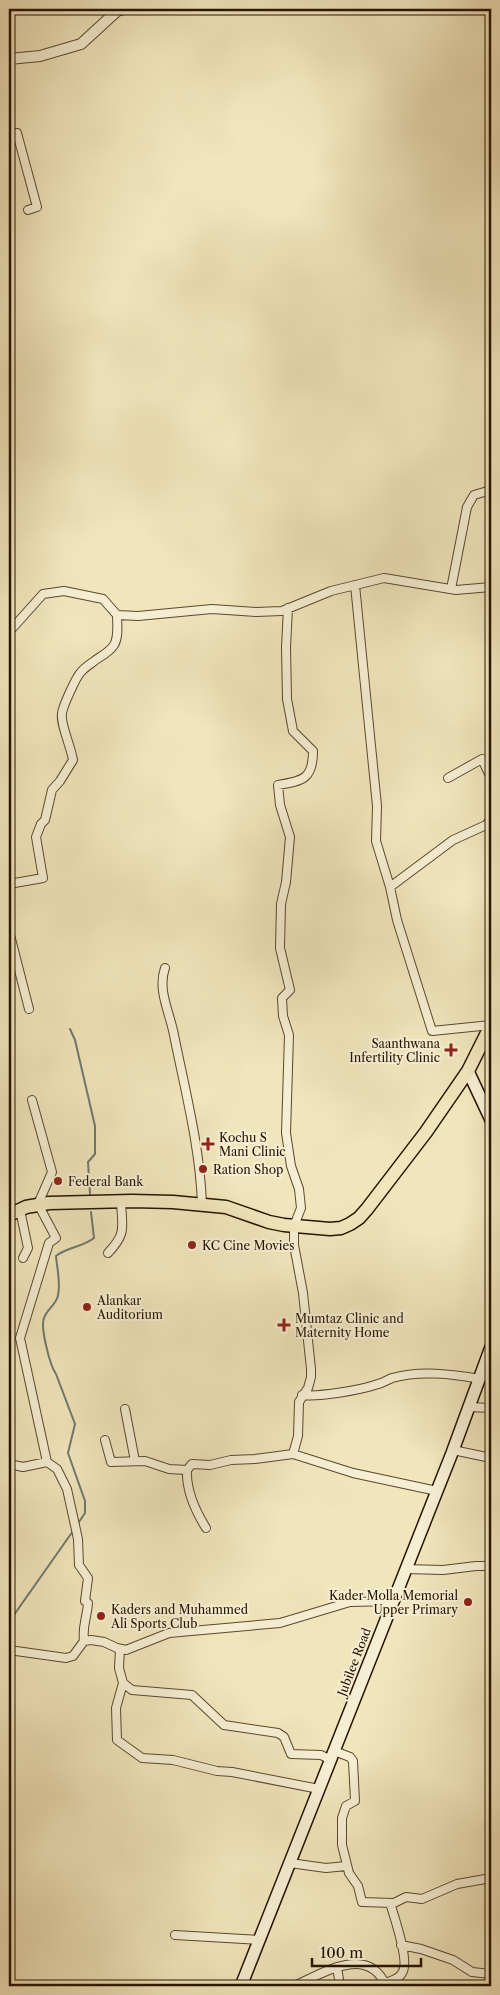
<svg xmlns="http://www.w3.org/2000/svg" width="500" height="1995" font-family="'Libre Caslon Text',serif">
	<rect width="100%" height="100%" fill="#f1e5bb"/>
	<filter id="stains"><feTurbulence type="fractalNoise" baseFrequency=".004" numOctaves="4"/><feColorMatrix values="0 0 0 0 .2 0 0 0 0 .09 0 0 0 0 .02 0 0 0 .5 -.17"/></filter>
	<radialGradient id="worn" r=".72"><stop offset=".6" stop-color="#630" stop-opacity="0"/><stop offset="1" stop-color="#630" stop-opacity=".3"/></radialGradient>
	<g fill="none" stroke-linecap="round" stroke-linejoin="round">
		<path stroke="#6d796f" stroke-width="2" d="M70,1029L75,1040L95,1126V1154L88,1162L90,1194
			M79,1522L85,1513V1501L68,1453L75,1424L56,1374C50,1366 40,1327 44,1318C47,1309 57,1304 58,1295C61,1283 57,1269 56,1256C67,1247 83,1247 94,1238L91,1212
			M9,1622L73,1531"/>
		<defs>
			<path id="minor" d="M9,134L17,133L37,207L28,210
				M355,585L377,806L376,841L390,887L397,920L432,1031L491,1025
				M451,589L467,507L474,495L491,490
				M288,608L286,647L287,699L293,731L313,751C313,779 303,781 278,785L280,805L290,837L286,882L281,904L280,948L290,990L282,998L283,1016L289,1035L286,1133L291,1166L299,1189L301,1208L294,1226V1245L303,1293L311,1369V1377L308,1388L299,1402L298,1436L293,1454
				M9,632L43,594L64,591L103,599L117,615L138,616L212,609L256,612L282,611L331,591L384,578L456,590L491,587
				M448,778L482,759L491,778
				M9,884L43,878L36,837L41,824L45,820L52,790L60,781L73,760C71,747 60,723 62,714C62,708 76,677 81,672C84,668 89,665 93,662C100,656 108,654 114,645C119,637 117,624 117,615
				M390,887L453,840L486,825L491,819
				M9,931L29,1009
				M165,968C157,990 170,1013 174,1035C185,1090 200,1147 202,1204
				M32,1100L52,1172L38,1204L56,1238L49,1243L20,1338L47,1462
				M20,1210L28,1248L23,1258
				M108,1253C127,1233 122,1228 121,1201
				M302,1395C320,1397 361,1390 378,1384C383,1383 387,1380 392,1378C420,1370 452,1374 480,1379
				M469,1407L491,1408
				M125,1409L135,1461
				M105,1440L111,1462L145,1461L169,1469L187,1470
				M453,1450L491,1458
				M9,1464L23,1467L47,1462L57,1469L67,1489L78,1539L79,1565L88,1578L85,1601L88,1603C87,1618 82,1626 84,1641
				M206,1528C196,1512 186,1490 187,1470L192,1464L210,1465L231,1460L255,1459L293,1454L353,1473L437,1491
				M405,1569L443,1570L476,1566H491
				M120,1649L119,1668L123,1683L132,1690L192,1695L224,1725L278,1733L284,1737L291,1754L321,1755L331,1760
				M9,1650L66,1658L73,1656L84,1641L91,1640L104,1642L117,1648L126,1650L169,1633L280,1623L350,1602L393,1601
				M123,1683L116,1708L117,1740L142,1758L173,1760L217,1771L232,1772L319,1789
				M334,1751L350,1757L353,1761L355,1801L346,1806L342,1818V1845L349,1873L358,1886L362,1902L393,1903
				M290,1863L326,1868L346,1866
				M175,1935L259,1940
				M401,1945L421,1949L453,1960L472,1972L491,1974
				M337,1967L340,1986
				M385,1983C391,1981 399,1979 402,1973C410,1963 395,1919 391,1906L392,1904L406,1897L422,1899L457,1884L491,1878
				M294,1986C322,1974 368,1943 386,1986"/>
			<path id="tertiary" d="M9,59L40,56L81,44L117,11L123,9"/>
			<path id="secondary" d="M468,1071L491,1120
				M241,1986L452,1453L491,1347"/>
			<path id="primary" d="M9,1215L26,1207L49,1203L132,1201L173,1202L226,1207L269,1222L284,1225L330,1229L341,1228L350,1224L359,1218L367,1209L426,1132L468,1071L491,1025"/>
		</defs>
		<use href="#minor" stroke="#59482f" stroke-width="10"/>
		<use href="#tertiary" stroke="#59482f" stroke-width="12"/>
		<use href="#secondary" stroke="#261400" stroke-width="14"/>
		<use href="#primary" stroke="#261400" stroke-width="15"/>
		<use href="#minor" stroke="#f6eed3" stroke-width="8"/>
		<use href="#tertiary" stroke="#f6eed3" stroke-width="10"/>
		<use href="#secondary" stroke="#f6eed3" stroke-width="11"/>
		<use href="#primary" stroke="#f1e5bb" stroke-width="12"/>
	</g>
	<g fill="#8f2418" stroke="#f6eed3" stroke-width="2">
		<path d="M448.5 1042.5h5v5h5v5h-5v5h-5v-5h-5v-5h5z"/>
		<path d="M205.5 1136.5h5v5h5v5h-5v5h-5v-5h-5v-5h5z"/>
		<circle cx="203" cy="1169" r="5"/>
		<circle cx="58" cy="1181" r="5"/>
		<circle cx="192" cy="1245" r="5"/>
		<circle cx="87" cy="1307" r="5"/>
		<path d="M281.5 1317.5h5v5h5v5h-5v5h-5v-5h-5v-5h5z"/>
		<circle cx="468" cy="1602" r="5"/>
		<circle cx="101" cy="1616" r="5"/>
	</g>
	<g text-anchor="middle" dominant-baseline="central" stroke-width="4" stroke-linejoin="round" paint-order="stroke">
		<g font-size="12" fill="#261400" stroke="#f6eed3" text-anchor="start">
			<text x="440" y="1043" text-anchor="end">Saanthwana<tspan x="440" dy="14">Infertility Clinic</tspan></text>
			<text x="219" y="1137">Kochu S<tspan x="219" dy="14">Mani Clinic</tspan></text>
			<text x="213" y="1169">Ration Shop</text>
			<text x="68" y="1181">Federal Bank</text>
			<text x="202" y="1245">KC Cine Movies</text>
			<text x="97" y="1300">Alankar<tspan x="97" dy="14">Auditorium</tspan></text>
			<text x="295" y="1318">Mumtaz Clinic and<tspan x="295" dy="14">Maternity Home</tspan></text>
			<text x="458" y="1595" text-anchor="end">Kader Molla Memorial<tspan x="458" dy="14">Upper Primary</tspan></text>
			<text x="111" y="1609">Kaders and Muhammed<tspan x="111" dy="14">Ali Sports Club</tspan></text>
		</g>
		<g font-size="12" fill="#261400" stroke="#f6eed3">
			<text transform="translate(354 1662) rotate(-69)">Jubilee Road</text>
		</g>
	</g>
	<rect width="500" height="1995" fill="none" stroke="#f1e5bb" stroke-width="30"/>
	<rect x="10" y="10" width="480" height="1975" fill="none" stroke="#261400" stroke-width="2.5"/>
	<rect x="15" y="15" width="470" height="1965" fill="none" stroke="#261400"/>
	<path d="M312 1958v8h109v-8" fill="none" stroke="#261400" stroke-width="2.5"/>
	<text x="320" y="1958" font-size="15" fill="#261400" stroke="#f6eed3" stroke-width="4" paint-order="stroke">100 m</text>
	<rect width="100%" height="100%" filter="url(#stains)"/>
	<rect width="100%" height="100%" fill="url(#worn)"/>
</svg>
